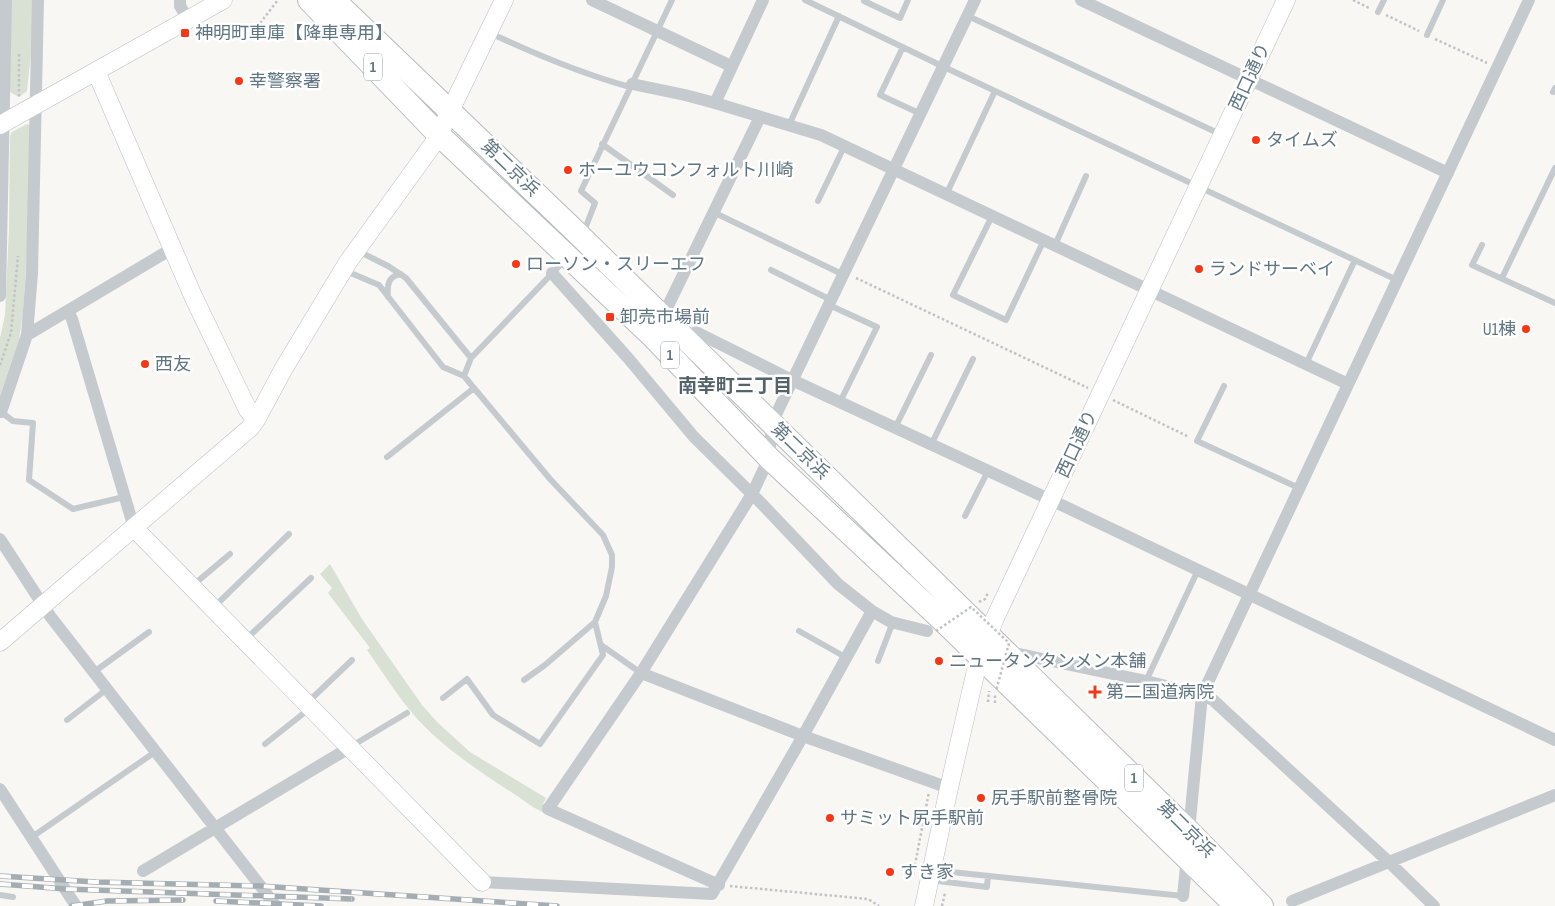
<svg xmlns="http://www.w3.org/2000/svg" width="1555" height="906" font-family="'Sofia Sans Condensed','Noto Sans JP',sans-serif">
	<rect width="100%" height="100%" fill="#f8f7f4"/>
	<path fill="#d9e0d4" d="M9,0H32V43L27,91L19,97L8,91Z
		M27,124L31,126L30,213L23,312L19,340L0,396V338L5,315L9,229L10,136L12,132Z
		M330,564L362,619L422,705L437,722L470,752L546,798L543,804L547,806L546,814L533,807C497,782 459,760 428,730C404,707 386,677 367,650L370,648L328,593L332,588L320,574Z"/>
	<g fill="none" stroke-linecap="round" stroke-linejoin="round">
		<defs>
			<path id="secondary" d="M96,71L193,296L248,410L256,420
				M0,125L223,0
				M134,528L482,882
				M0,642L250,428L256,420L284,368L348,262L436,140L504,0
				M924,906L949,788L979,657L995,618L1286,0"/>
			<path id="highway" d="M309,0L438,134L651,335L769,458L941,619L1236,906
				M334,0L573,229L1189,831L1262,906"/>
		</defs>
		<use href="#secondary" stroke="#b9bfc3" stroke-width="19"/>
		<use href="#highway" stroke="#b9bdc0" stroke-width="24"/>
		<path stroke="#c0c3c5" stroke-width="2.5" stroke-dasharray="2.5 2.5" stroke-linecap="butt" d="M1353,0L1369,8
			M1386,15L1419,31
			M257,27L278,0
			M1435,39L1487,63
			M19,54V98
			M856,278L1088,388
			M0,365L11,333L18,256
			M1113,400L1189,437
			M979,602L985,599L988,593
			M988,702L989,691
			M995,703V695
			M913,875L929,792
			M730,886L868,899L879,906
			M942,906L945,893"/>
		<path stroke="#c4cacd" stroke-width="6" d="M805,0L944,67L1397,280
			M864,1L900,18L908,0
			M1378,12L1384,0
			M968,16L1220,134
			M490,33C535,54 582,74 630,87
			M1427,35L1443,0
			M903,47L880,95L921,114
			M1553,92L1555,88
			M789,125L839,16
			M602,144L673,195
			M946,195L995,91
			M818,201L844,147
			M713,212L844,275
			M992,216L953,295L1006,320L1044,240
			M583,234L595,203L581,191L672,0
			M1055,245L1086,176
			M1482,245L1472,265L1555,303
			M358,251L388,266L406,278L471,358
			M771,270L831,300
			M346,271L379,285L443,367L464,376L550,479L603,535L612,555V567L606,596L595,622L545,665L524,680
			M1502,278L1555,168
			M388,297C387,285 388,276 401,274
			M829,305L877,327L840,402
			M1306,364L1355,260
			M464,376L471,358L565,260
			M1224,386L1197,441L1299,488
			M1,412L13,421L33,423L29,480L73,509L124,497
			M895,428L931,355
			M931,445L973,359
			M387,457L474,388
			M965,516L988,471
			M192,586L230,554
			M213,608L289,534
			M799,631L847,658
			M245,640L311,578
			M601,645L641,673
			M878,661L893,622
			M94,672L149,632
			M1146,681L1198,570
			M443,698L467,679L493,715L540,744L603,655L595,622
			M307,703L352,660
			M67,720L107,689
			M265,744L309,709
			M350,747L407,713
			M32,837L155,752
			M932,870L1183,896
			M930,880L987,887L988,876
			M0,895L13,897"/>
		<path stroke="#c4cacd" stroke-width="12" d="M180,0V6L188,19
			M592,0L731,66
			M1081,0L1448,173
			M632,84L685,95L715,103L821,135L1348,384
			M715,103L763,0
			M552,273L628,358L694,437L761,503L838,584L872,611L891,622L927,631
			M0,296L6,0
			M68,311L72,319L134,528
			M663,316L760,117
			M27,335L163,254L174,250
			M685,338L696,332L792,380L1051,500L1555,740
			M1,412L27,335L32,273L38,0
			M0,539L50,616L276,906
			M1009,652L1146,681L1202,695L1213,700L1390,863L1434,906
			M641,673L803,736L949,788
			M0,789L76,906
			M1189,831L1202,695L1529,0
			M143,871L349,748
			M482,882L712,894L803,736L872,611
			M719,885L548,809L641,673L752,494L769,458L772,423L975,0
			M1183,896L1187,857
			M1292,901L1555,795"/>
		<use href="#secondary" stroke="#fff" stroke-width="18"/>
		<use href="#highway" stroke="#fff" stroke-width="22"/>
		<defs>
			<path id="rail" d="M0,876L96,882L260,886L557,906
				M0,884L66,889L352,899
				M216,901L321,906
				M72,906L107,901L183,900"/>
		</defs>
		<use href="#rail" stroke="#a4adb2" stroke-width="5.5"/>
		<use href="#rail" stroke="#fff" stroke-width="4" stroke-dasharray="11" stroke-linecap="butt"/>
		<path stroke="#c0c3c5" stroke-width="2.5" stroke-dasharray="2.5 2.5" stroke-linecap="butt" d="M936,631L971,607L1009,643L996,691"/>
	</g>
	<g fill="#f63716" stroke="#fff" stroke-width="2">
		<rect x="180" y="28" width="10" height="10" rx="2.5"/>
		<circle cx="239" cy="81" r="5"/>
		<circle cx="1256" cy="140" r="5"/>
		<circle cx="568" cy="170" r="5"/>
		<circle cx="516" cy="264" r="5"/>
		<circle cx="1199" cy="269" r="5"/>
		<rect x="605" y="312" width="10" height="10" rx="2.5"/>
		<circle cx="1526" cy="329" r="5"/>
		<circle cx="145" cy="364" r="5"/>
		<circle cx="939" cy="661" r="5"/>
		<path d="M1092.5 684.5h5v5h5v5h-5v5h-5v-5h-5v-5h5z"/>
		<circle cx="981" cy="798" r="5"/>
		<circle cx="830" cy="818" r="5"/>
		<circle cx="890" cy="872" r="5"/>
	</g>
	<g text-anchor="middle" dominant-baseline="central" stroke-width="5" stroke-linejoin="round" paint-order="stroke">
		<g fill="#fff" stroke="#8f9fa8" stroke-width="1">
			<rect x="364" y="53.5" width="18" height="27" rx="4"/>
			<rect x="661" y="341.5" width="18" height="27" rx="4"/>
			<rect x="1125" y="764.5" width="18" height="27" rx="4"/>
		</g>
		<g font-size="16" font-weight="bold" fill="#5f7682">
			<text x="373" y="67">1</text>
			<text x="670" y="355">1</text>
			<text x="1134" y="778">1</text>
		</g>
		<g font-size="18" fill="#5f7682" stroke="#fff" text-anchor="start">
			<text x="195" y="33">神明町車庫【降車専用】</text>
			<text x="249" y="81">幸警察署</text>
			<text x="1266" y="140">タイムズ</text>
			<text x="578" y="170">ホーユウコンフォルト川崎</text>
			<text x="526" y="264">ローソン・スリーエフ</text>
			<text x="1209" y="269">ランドサーベイ</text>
			<text x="620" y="317">卸売市場前</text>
			<text x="1516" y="329" text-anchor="end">U1棟</text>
			<text x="155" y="364">西友</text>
			<text x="949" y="661">ニュータンタンメン本舗</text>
			<text x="1106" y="692">第二国道病院</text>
			<text x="991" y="798">尻手駅前整骨院</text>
			<text x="840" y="818">サミット尻手駅前</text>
			<text x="900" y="872">すき家</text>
		</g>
		<g font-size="18" fill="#5f7682" stroke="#fff">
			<text transform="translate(1250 77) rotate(-65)">西口通り</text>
			<text transform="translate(510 168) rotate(44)">第二京浜</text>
			<text transform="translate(1077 444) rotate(-65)">西口通り</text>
			<text transform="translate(800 451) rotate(44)">第二京浜</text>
			<text transform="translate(1186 829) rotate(45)">第二京浜</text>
		</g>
		<g font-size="19" font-weight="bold" fill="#52636c" stroke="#fff">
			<text x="735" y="386">南幸町三丁目</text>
		</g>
	</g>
</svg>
